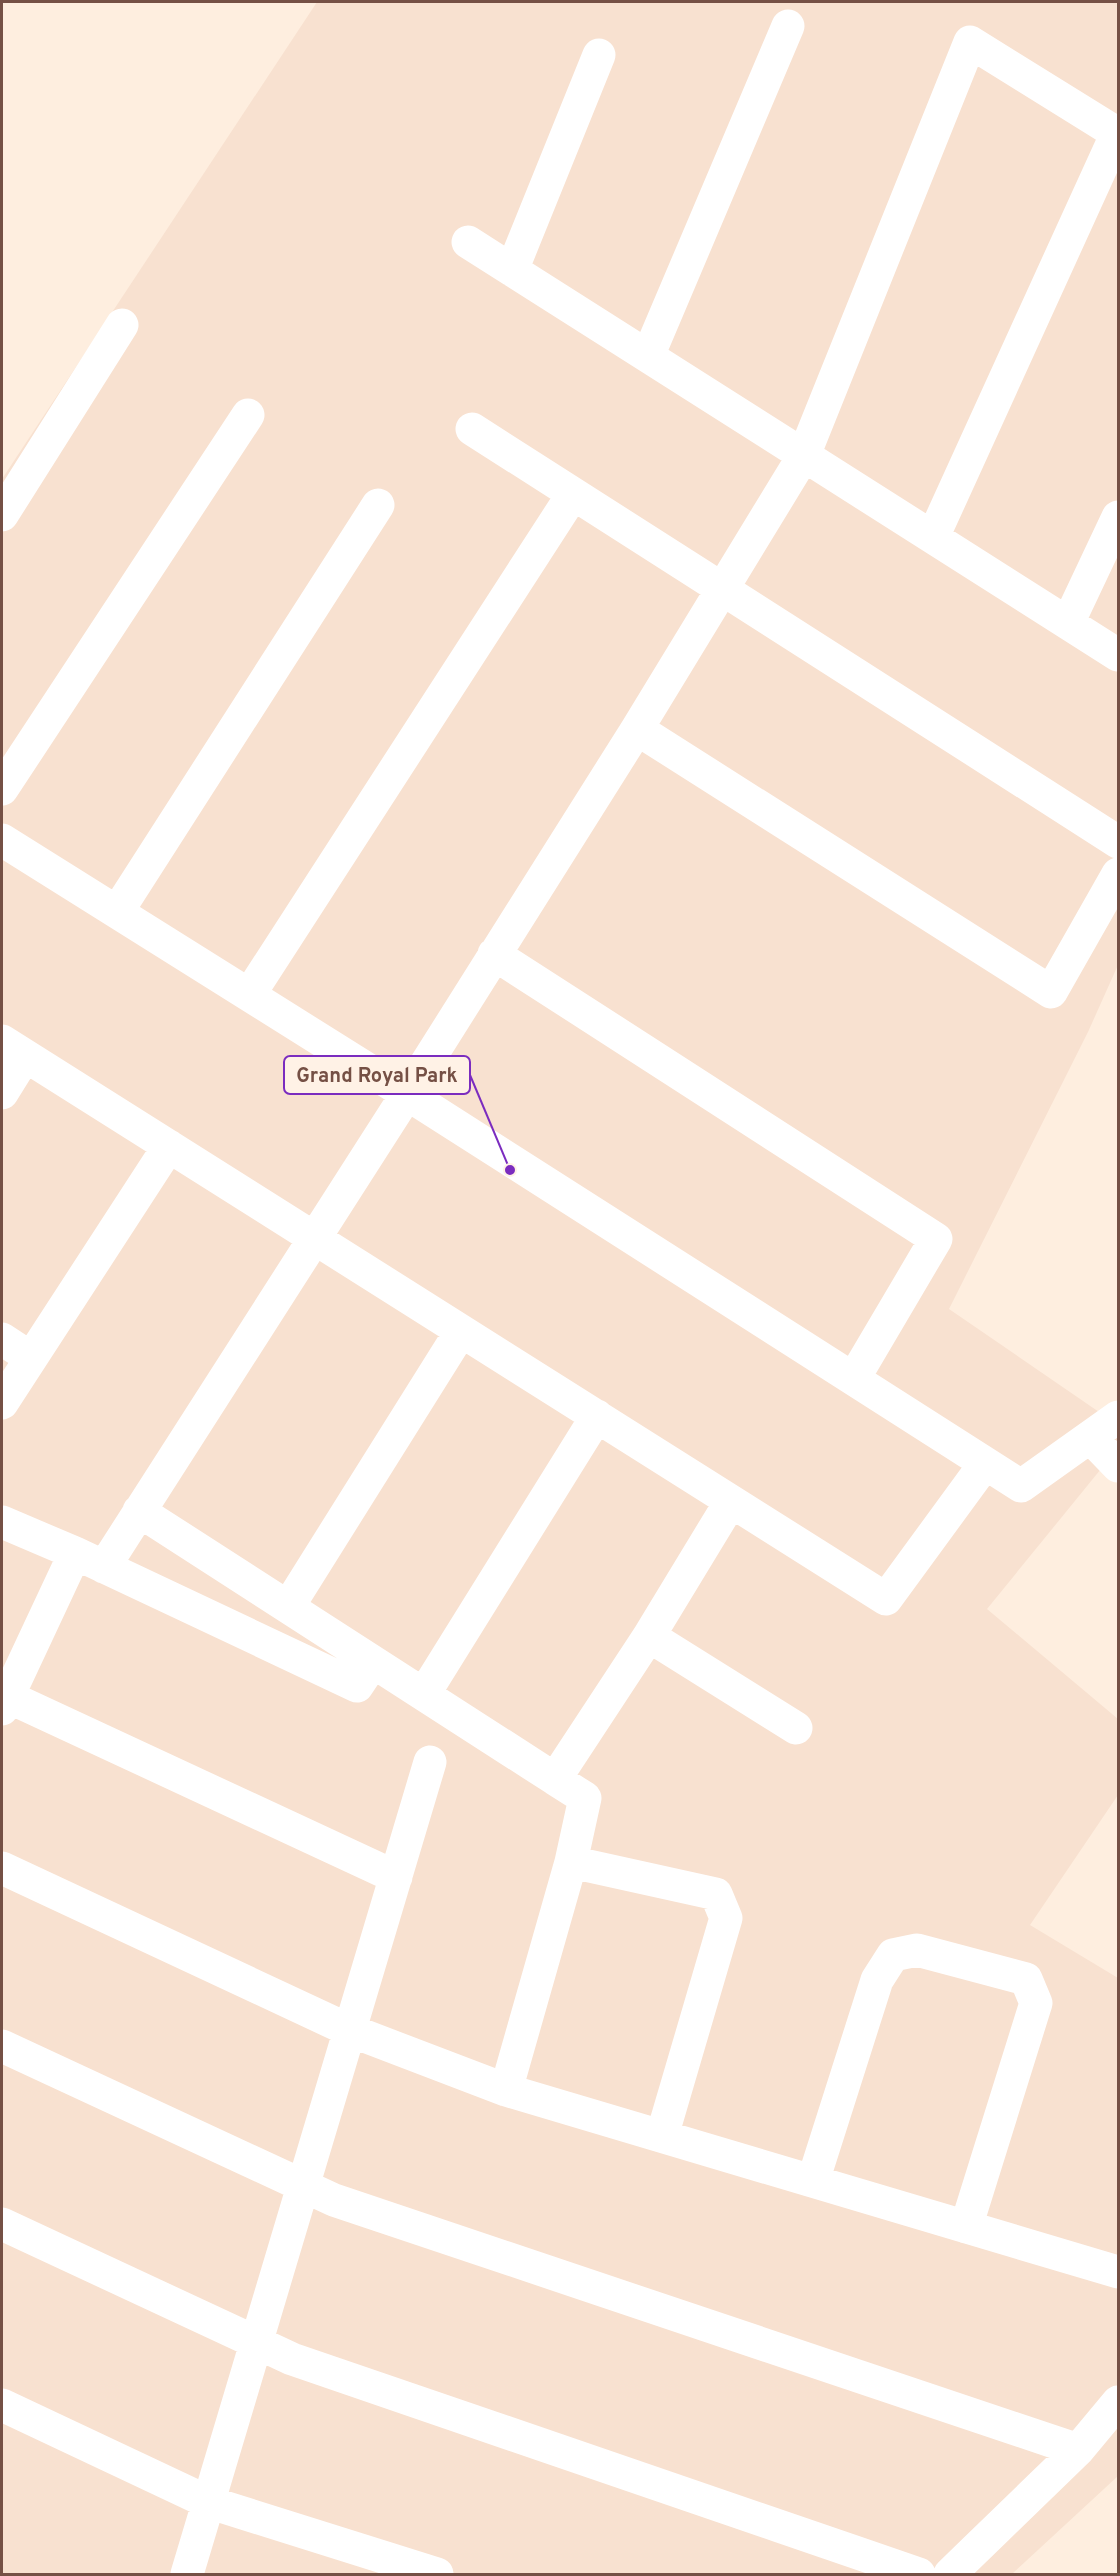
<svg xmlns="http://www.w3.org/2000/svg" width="1120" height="2576" font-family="Overpass,sans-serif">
	<rect width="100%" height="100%" fill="#feeedf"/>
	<path fill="#f8e1d0" d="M317,2H1118V965L1088,1032L949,1309L1118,1425V1448L987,1609L1118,1719V1795L1030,1925L1118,1978V2476L1012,2574H2V479Z"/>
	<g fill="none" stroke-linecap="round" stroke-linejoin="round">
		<path stroke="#fff" stroke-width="33" d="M468,242L1118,655
			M512,270L599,55
			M648,356L788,26
			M472,429L1118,842
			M2,515L122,325
			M933,537L1117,133
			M1068,623L1118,517
			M637,729L1051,992L1118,874
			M2,789L248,415
			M2,840L407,1094L1021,1486L1118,1417
			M117,912L378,505
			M494,954L936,1239L854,1378
			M249,995L573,494
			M2,1041L886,1599L984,1465
			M2,1093L25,1056
			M2,1339L31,1358
			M2,1403L169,1146
			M1090,1437L1118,1466
			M139,1511L555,1779
			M2,1522L75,1553L357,1686L373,1662
			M104,1567L407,1094L637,729L804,455L970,42L1118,134
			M288,1607L461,1331
			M649,1636L796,1728
			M2,1694L396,1877
			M424,1694L597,1416
			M2,1709L75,1553
			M571,1862L585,1798L555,1779L649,1636L731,1501
			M2,1868L349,2030L506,2090L1118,2272
			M2,2046L334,2200L1078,2450
			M506,2090L571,1862L716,1894L726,1918L662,2136
			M813,2181L877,1980L893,1955L917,1950L1026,1979L1036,2003L966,2227
			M2,2224L292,2359L919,2574
			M2,2405L208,2502L437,2574
			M187,2574L430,1762
			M950,2574L1078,2450L1118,2402"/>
	</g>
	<path fill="none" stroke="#7b2cbf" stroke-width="2" d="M510 1170L470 1075"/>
	<circle fill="#7b2cbf" stroke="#fff2e6" stroke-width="2" cx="510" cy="1170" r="6"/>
	<rect fill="#fff2e6" stroke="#7b2cbf" stroke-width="2" x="284" y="1056" width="186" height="38" rx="6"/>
	<g font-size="20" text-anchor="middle" font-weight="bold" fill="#755045">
		<text x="377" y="1082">Grand Royal Park</text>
	</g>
	<rect width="1120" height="2576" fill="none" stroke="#755045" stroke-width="6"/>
</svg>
